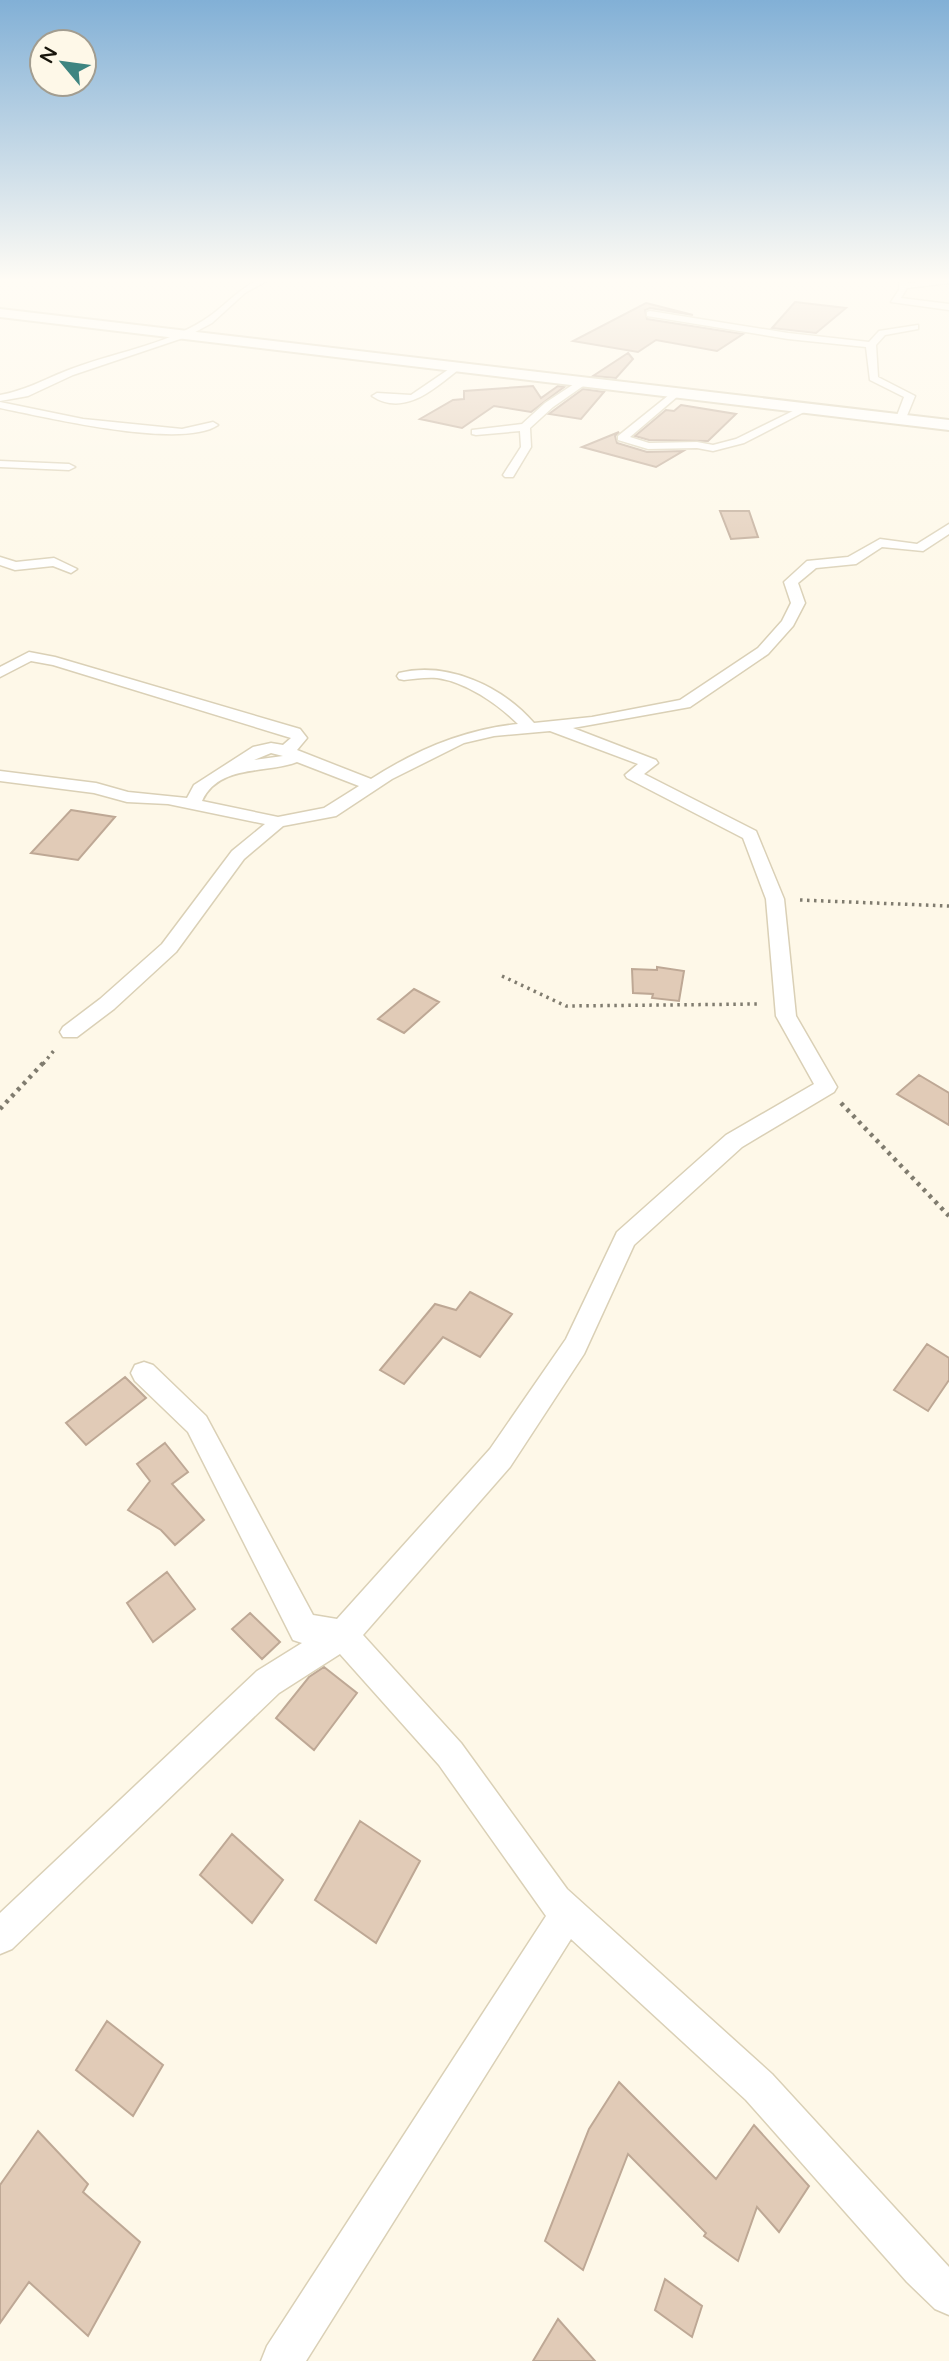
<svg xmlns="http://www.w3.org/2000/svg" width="949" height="2361" font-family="'Varela Round',sans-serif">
	<rect width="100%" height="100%" fill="#fef8e8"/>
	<path fill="#e1cbb7" stroke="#bea895" stroke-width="2" d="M795,302L846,308L816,333L772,328Z
		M646,303L693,315L650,308L645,310L647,319L743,334L717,351L656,340L638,352L573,341Z
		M628,353L633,359L616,378L593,376Z
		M533,386L541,398L558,386L564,387L531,412L494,406L462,428L420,419L453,400L464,399V391Z
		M583,389L604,392L581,419L549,414Z
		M681,405L736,414L708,441L649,440L635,436L666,410L674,411Z
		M619,432L615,436L617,443L647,452L683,451L656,467L582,447Z
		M720,511H749L758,537L731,539Z
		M71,810L115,817L78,860L31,853Z
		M657,967L684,971L679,1001L652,998L653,994L633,993L632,969L657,970Z
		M414,989L439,1002L404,1033L378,1019Z
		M919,1075L949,1093V1125L897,1094Z
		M470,1292L512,1314L480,1357L443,1337L404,1384L380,1370L435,1304L456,1310Z
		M927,1344L949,1358V1380L928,1411L894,1390Z
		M125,1377L146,1398L86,1445L66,1423Z
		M165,1443L188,1472L172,1484L204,1520L175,1545L161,1530L128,1510L150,1481L137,1464Z
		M167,1572L195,1609L153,1642L127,1603Z
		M250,1613L280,1642L262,1659L232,1629Z
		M324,1667L357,1693L314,1750L276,1718L309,1677Z
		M360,1821L420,1861L376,1943L315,1900Z
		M232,1834L283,1880L252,1923L200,1875Z
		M107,2021L163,2065L133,2116L76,2070Z
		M619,2082L716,2179L754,2125L809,2186L779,2232L757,2207L738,2261L704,2236L706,2233L628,2154L583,2270L545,2241L589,2129Z
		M38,2131L88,2184L83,2192L140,2242L88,2336L29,2282L0,2323V2185Z
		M665,2279L702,2306L692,2337L655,2310Z
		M558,2319L595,2361H533Z"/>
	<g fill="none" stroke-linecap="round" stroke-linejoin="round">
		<defs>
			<path id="minor" d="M260,279H270L245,293L212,323L186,337L73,375L28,396L0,401V395C24,391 43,380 66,371C111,353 163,346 204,320C225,307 235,291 260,279Z
				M900,279H908V283L949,279V283L907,288L901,298L949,304V310L891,302L899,290Z
				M650,311L788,333L869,342L879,331L918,325V329L885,335L876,345L878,377L915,396L904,423H896L895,421L904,397L870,380L866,347L788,339L647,316V312Z
				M455,365L460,368L458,370C434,389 404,417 372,396L377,393L411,395Z
				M577,382L586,384L553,407L530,428L531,447L513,477H505L503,475L521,447L520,431L476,435L472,434V430L522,424L545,403Z
				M674,391L679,394L678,396L630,437L649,443L697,442L713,445L736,439L799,408L808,410L744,443L713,451L697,448L648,449L618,440V436Z
				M0,402L83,419L182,429L213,422L218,425C182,450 45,417 0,408Z
				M0,461L69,464L75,467L69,470L0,467Z
				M949,524V534L923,551L882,547L856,564L816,568L798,583L805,603L793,626L768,654L690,707L573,728L656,760L658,763L644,774L756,831L784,899L796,1016L837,1087L834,1092L742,1147L634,1245L584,1354L510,1467L363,1635L461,1743L567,1889L772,2074L949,2267V2315L935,2309L907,2282L746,2100L571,1939L306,2361H261L267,2346L546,1916L439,1765L340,1654L279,1693L12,1949L0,1954V1913L257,1671L302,1643L293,1640L188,1432L135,1381L131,1373L135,1365L144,1362L153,1365L206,1416L313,1615L337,1619L490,1449L566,1339L617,1232L726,1135L814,1084L776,1016L766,899L743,838L627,778L625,775L638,764L550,731L494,736L464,743L392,779L336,816L283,826L244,859L176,952L114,1009L77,1037H63L60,1032L63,1027L100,999L162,944L232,851L265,824L168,804L127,802L94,793L0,781V771L96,783L128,792L187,798L194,785L253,747L271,743L283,745L291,738L53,665L31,661L0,677V667L29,652L55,657L300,729L307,738L297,750L371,779C416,750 465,729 518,724C498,704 466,682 437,678C426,677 415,679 404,680L399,679L397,676L399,673C447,661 502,686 534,723L592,717L680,700L758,648L782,621L791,603L784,582L807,561L848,557L880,539L917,544ZM271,753L283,756L254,760ZM297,762L359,786L324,808L278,817L202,801C219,764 266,774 297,762Z
				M0,557L16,562L54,558L77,569L71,573L53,566L15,570L0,565Z"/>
			<path id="secondary" d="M0,309L949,420V430L0,317Z"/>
		</defs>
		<use href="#minor" stroke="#dad0b6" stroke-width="3"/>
		<use href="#secondary" stroke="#dad0b6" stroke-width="4"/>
		<path stroke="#807c6f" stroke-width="3.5" stroke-dasharray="2.5 4.5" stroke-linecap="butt" d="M800,900L949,906
			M502,976L566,1006L759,1004
			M43,1064L56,1048"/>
		<path stroke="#807c6f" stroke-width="4.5" stroke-dasharray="3.5 5" stroke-linecap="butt" d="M841,1103L949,1216
			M0,1109L44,1062"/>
		<use href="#minor" fill="#fff" fill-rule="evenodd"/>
		<use href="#secondary" fill="#fff" fill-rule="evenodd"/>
	</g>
	<linearGradient id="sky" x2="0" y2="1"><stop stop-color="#82b0d6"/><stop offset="0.46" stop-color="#fffcf5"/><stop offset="1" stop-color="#fffcf5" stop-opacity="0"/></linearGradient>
	<rect width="949" height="609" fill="url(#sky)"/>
	<g transform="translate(63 63) rotate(299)"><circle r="33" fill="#fef8e8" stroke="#a29d90" stroke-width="2"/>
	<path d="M0-5L12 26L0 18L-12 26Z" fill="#3e8581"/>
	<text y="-10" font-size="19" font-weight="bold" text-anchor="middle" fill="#18150b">N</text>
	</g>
</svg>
